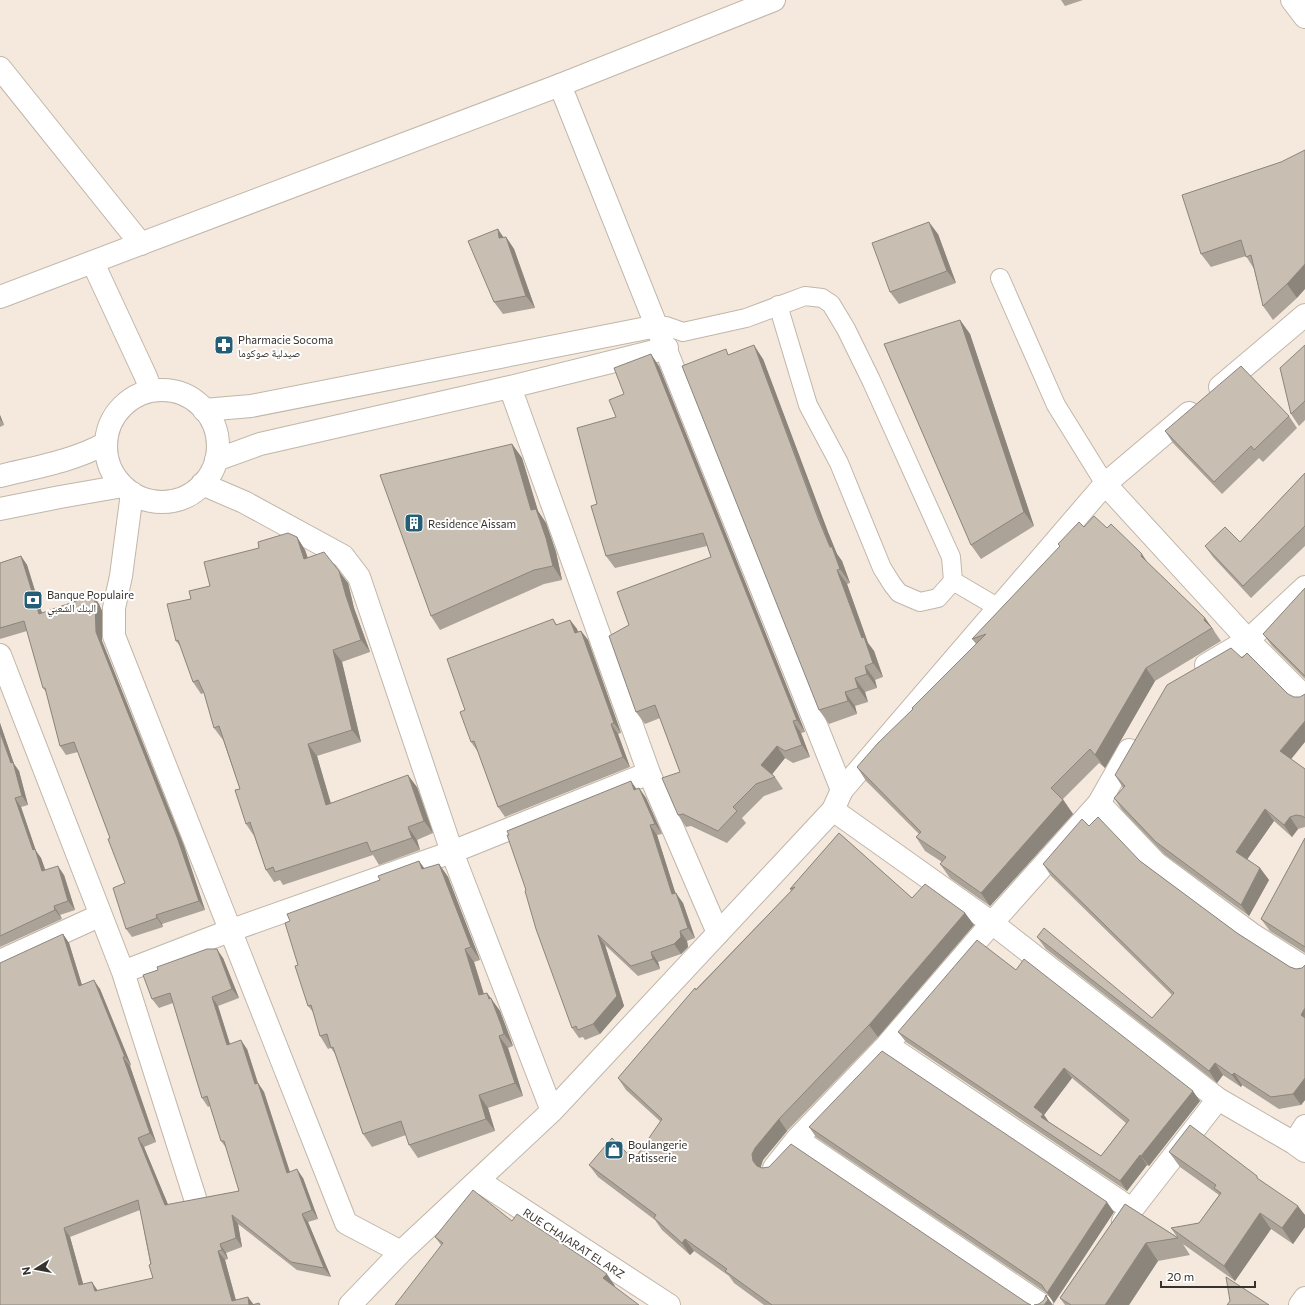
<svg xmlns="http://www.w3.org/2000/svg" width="1305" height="1305" font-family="Commissioner,'Noto Naskh Arabic',sans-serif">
	<rect width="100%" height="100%" fill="#f4e9dc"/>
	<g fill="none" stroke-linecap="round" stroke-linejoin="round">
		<defs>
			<path id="lane" d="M1000,278L1056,405L1105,484
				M657,326H666L683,332L746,318L805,296L822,298L831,304L846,329L871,380L951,557L953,581L938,598L920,602L899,593L892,584L882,568L839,463L808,405L778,305
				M953,581L999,608"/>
			<path id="street" d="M0,68L141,244
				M560,85L842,790
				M510,387L649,773L718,933
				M204,410L251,406L657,326
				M216,460L260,444L510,387L667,348
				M1105,484L1248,640L1305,697
				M0,655L123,972L195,1198
				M1206,665L1248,640L1305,587
				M1099,803L1156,863L1253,935L1305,968
				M833,810L992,923L1218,1099L1294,1143L1305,1151
				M0,961L101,915
				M123,972L229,931L452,852L649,773
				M887,1045L1131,1209
				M797,1139L1042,1305
				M1294,1143L1305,1126
				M774,1168L797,1139L887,1045L992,923L1099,803L1129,750
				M1123,1221L1218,1099
				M1300,1305L1305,1298"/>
			<path id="secondary" d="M1292,0L1305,17
				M93,263L146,377L151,391
				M0,297L560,85L774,0
				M1220,387L1305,315
				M106 446a56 56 0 1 1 112 0a56 56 0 1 1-112 0Z
				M0,476C36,467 74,461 106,443
				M202,484L244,502L343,556L359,577L452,852L552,1111
				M132,493L121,576L114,608V636L346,1223L401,1252
				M0,509L60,497L123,486
				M479,1181L669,1305
				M350,1305L401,1252L552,1111L833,810L842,790L1105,484L1189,413"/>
		</defs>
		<use href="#lane" stroke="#c0b6a9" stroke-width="20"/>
		<use href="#street" stroke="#c0b6a9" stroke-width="24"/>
		<use href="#secondary" stroke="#c0b6a9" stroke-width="24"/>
		<use href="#lane" stroke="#fff" stroke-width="18"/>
		<use href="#street" stroke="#fff" stroke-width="22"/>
		<use href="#secondary" stroke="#fff" stroke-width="22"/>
	</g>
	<path fill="#aca398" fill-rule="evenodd" d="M1061,0H1083L1065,6Z
		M1281,162L1297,298L1273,320L1263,306L1254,269L1246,256L1211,267L1201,254Z
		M938,234L956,283L899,304L890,292Z
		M503,237H506L514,249L535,308L503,314L494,302Z
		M960,320L970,334L1034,526L981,559L971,545Z
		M1305,345V420L1299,426L1291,414Z
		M730,354L763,359L828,532L837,554L842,561L850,583L847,584L868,643L874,651L883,677L875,680L877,688L865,692L868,702L855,706L857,714L829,724L819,710Z
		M659,366L805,732L801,733L810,757L793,763L785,758L772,774L775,777L783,789L764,796L742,818L746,823L727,843L691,826L686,827L678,815L680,772L660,718L645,724L636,712L629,625L711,557L707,546L615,568L606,556L597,504L624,394Z
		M0,415L4,425L0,427Z
		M1289,416L1297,428L1263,462L1259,458L1222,494L1173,443L1165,431Z
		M512,444L522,458L538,511L546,523L556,552L562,580L544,584L440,630L431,616Z
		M1305,473V546L1251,598L1213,557L1205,546L1240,542Z
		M1084,527L1107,528L1148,563L1205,618L1221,641L1155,681L1105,768L1099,763L1063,799L1073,814L990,906L950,878L940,864L942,862L925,851L916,837L919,834L866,781L857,767L976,644L972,639L1060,547L1058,544Z
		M297,537L305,550L308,558L348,583L354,608L370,652L342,662L361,742L317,756L330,803L417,787L433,833L417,840L420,850L379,865L373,855L283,885L280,880L274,882L266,870L254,836L246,824L240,789L223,740L214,728L204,693L201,694L193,682L181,647L176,641L191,599L210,586Z
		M21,556L27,565L42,613L99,604L102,611V641L184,846L205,910L162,924L163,927L132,937L126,929L125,883L110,838L78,752L66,755L60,746L46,692L43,688L27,631L0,639V563Z
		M1305,588V679L1272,646L1263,634Z
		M553,619L557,625L570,620L577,629L578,632L581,631L588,640L621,733L618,734L630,767L505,817L498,807L478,752L471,742L465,710Z
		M0,723L14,764L19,771L28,805L21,807L36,851L41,858L45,870L64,875L75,910L60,915L62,919L0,947Z
		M1291,759L1305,769V827L1298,829L1292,837L1274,821L1247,859L1260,868L1269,880L1249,916L1164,854L1122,810L1114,798L1123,788L1115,775Z
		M639,788L646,798L662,834L657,835L675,893L683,903L695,938L687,941L688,947L681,954L658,962L660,969L638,976L605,945L624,1006L600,1034L585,1040L583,1037L579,1038L572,1028L526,890L636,789Z
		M1089,826L1140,861L1237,933L1290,967L1296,969L1302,968L1305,965V1100L1301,1105L1279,1109L1242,1085L1241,1087L1223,1075L1217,1083L1046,949L1037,937L1152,1018L1172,995L1051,876L1043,864Z
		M839,833L912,898L965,913L974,925L878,1037L787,1131L763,1160L761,1166V1168L1027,1303L1031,1305H764L734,1283L729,1276L694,1251L690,1255L662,1230L655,1220L598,1177L589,1165L634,1160L661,1122L626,1090L618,1078L695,988L696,989L791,891L790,889Z
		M1305,838V953L1270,931L1261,919Z
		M419,861L425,869L439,864L448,877L480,960L474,962L484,994L487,993L500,1011L511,1040L513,1046L508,1048L523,1096L488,1108L495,1131L418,1158L409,1145L406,1135L372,1147L363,1134L335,1054L331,1048L328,1049L320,1036L313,1012L308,1006L298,965L290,921L380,880Z
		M63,934L69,943L82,985L100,989L131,1065L130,1066L156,1142L144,1147L168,1205L239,1191L227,1149L221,1141L210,1106L208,1107L202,1098L173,1003L159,1008L152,999L223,958L239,998L218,1006L230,1044L247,1049L258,1083L264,1092L290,1172L303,1178L318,1219L308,1222L331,1277L297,1270L238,1224L242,1247L226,1253L228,1259L225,1260L236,1300L248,1297L253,1305H0ZM140,1210L153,1278L98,1291L83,1284L70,1237Z
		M1016,970L1200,1101L1149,1166L1147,1165L1127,1191L906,1042L898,1032ZM1072,1078L1126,1123L1101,1156L1049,1122L1044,1115Z
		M809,1127L1114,1212L1054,1303L1048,1294L816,1137Z
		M1169,1152L1260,1180L1305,1215V1227L1293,1244L1271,1229L1235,1281L1183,1244L1190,1255L1158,1261L1129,1305H1065L1060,1298L1125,1204L1177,1237L1171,1228L1199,1223L1219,1195L1180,1167Z
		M512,1221L615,1286H614L441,1245L435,1237Z"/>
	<path fill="#8c857c" d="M929,222L938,234L956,283L947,271Z
		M498,229L506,241L499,238Z
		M506,237L514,249L535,308L526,296Z
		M1305,264V289L1297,298L1287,284Z
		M960,320L970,334L1034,526L1024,512Z
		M754,345L763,359L828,532L837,554L842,561L850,583L840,569L830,547Z
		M651,354L659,366L805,732L797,720Z
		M0,415L4,425L0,419Z
		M512,444L522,458L538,511L546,523L556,552L562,580L553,566L531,510Z
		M297,537L305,550L312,571L304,559Z
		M1142,554L1151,568L1141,556Z
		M21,556L27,565L45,623L39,614Z
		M837,570L847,584L868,643L874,651L883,677L873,663L862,638Z
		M339,571L348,583L354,608L370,652L361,640L346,596Z
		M93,595L99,604L102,611V641L184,846L205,910L199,901L96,632Z
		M1205,618L1215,632L1204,620Z
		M570,620L577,629L582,643L575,633Z
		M581,631L588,640L621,733L614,723Z
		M333,650L342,662L361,742L352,730Z
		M865,666L875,680L877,688L867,674Z
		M1146,668L1155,681L1105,768L1095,755Z
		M855,678L865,692L868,702L858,688Z
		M845,692L855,706L857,714L848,701Z
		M793,721L801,733L810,757L802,745Z
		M1305,721V742L1288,763L1280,751Z
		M0,723L14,764L19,771L28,805L22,796L0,732Z
		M611,724L618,734L630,767L623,757Z
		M308,744L317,756L335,817L326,805Z
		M777,746L785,758L770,777L761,765Z
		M408,775L417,787L433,833L424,821Z
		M631,781L638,791L634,790Z
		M639,788L646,798L662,834L655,824Z
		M15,798L21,807L36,851L41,858L49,880L42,871L33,850Z
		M1063,800L1073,814L990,906L981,893Z
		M1265,809L1274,821L1244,864L1236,852Z
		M1290,817L1298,829L1292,837L1284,825Z
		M650,825L657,835L679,904L672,894Z
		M408,827L417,840L420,850L412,838Z
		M419,861L428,874L422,869Z
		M439,864L448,877L480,960L471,947Z
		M58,866L64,875L75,910L68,901Z
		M1260,868L1269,880L1249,916L1241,905Z
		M676,893L683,903L695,938L688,928Z
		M54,906L60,915L62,919L55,910Z
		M965,913L974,925L878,1037L869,1025Z
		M156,915L162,924L163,927L157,918Z
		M680,931L687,941L688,947L681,954L674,944Z
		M63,934L69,943L85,995L79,986Z
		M598,935L605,945L624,1006L600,1034L593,1024Z
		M217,949L223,958L239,998L232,989Z
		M465,949L474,962L488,1008L479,995Z
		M651,952L658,962L660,969L653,959Z
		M94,980L100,989L131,1065L125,1057Z
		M487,993L500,1011L513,1046L504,1034L489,999Z
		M212,997L218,1006L233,1054L227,1045Z
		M1305,1008V1021L1301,1015Z
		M499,1036L508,1048L523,1096L515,1083Z
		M241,1040L247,1049L261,1093L255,1084Z
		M123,1057L130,1066L156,1142L150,1133Z
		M1215,1063L1223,1075L1217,1083L1209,1071Z
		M1064,1068L1072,1078L1044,1115L1050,1124L1048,1127L1034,1107Z
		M1234,1073L1242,1085L1241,1087L1232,1075Z
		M1305,1078V1100L1301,1105L1293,1094Z
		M258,1083L264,1092L293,1182L287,1173Z
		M1193,1091L1200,1101L1149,1166L1141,1156Z
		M479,1095L488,1108L495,1131L486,1119Z
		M779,1119L787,1131L763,1160L761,1166V1173L753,1161L752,1154L755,1148Z
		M138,1138L144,1147L172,1214L165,1205Z
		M1140,1155L1147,1165L1127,1191L1120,1181Z
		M297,1169L303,1178L318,1219L312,1210Z
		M1107,1202L1114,1212L1054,1303L1047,1293Z
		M1298,1206L1305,1215V1227L1293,1244L1282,1228Z
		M1260,1213L1271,1229L1235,1281L1224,1266Z
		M302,1214L308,1222L331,1277L324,1268Z
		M232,1215L238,1224L242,1247L236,1238Z
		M64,1228L70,1237L86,1294L79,1285Z
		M685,1239L694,1251L690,1255L682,1243Z
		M1146,1243L1158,1261L1129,1305H1105Z
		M220,1244L226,1253L228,1259L222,1250Z
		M218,1251L225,1260L237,1305L232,1301Z
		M607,1274L615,1286L612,1290L603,1278Z
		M92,1282L98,1291H95Z
		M1046,1295L1053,1305H1044Z
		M248,1297L254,1305H249Z"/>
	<path fill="#c8beb1" stroke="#8c857c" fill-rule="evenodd" d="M1305,150V264L1287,284L1263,306L1251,255L1246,257L1241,240L1201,254L1182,195L1281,162Z
		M929,222L947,271L890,292L872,243Z
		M498,229L499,238L506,237L526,296L494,302L468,241Z
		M960,320L1024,512L971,545L884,344Z
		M754,345L818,518L830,547H832L840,569L837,570L862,638L864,637L873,663L865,666L867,674L855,678L858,688L845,692L848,701L819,710L682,366L726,349L728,355Z
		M1305,345V401L1291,414L1280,368Z
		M651,354L797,720L793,721L802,745L785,751L777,746L761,765L775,777L756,784L733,807L737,811L718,831L683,814L678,815L662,778L680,772L655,705L636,712L609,636L629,625L617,592L711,557L703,533L606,556L591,506L597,504L577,428L616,417L609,400L624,394L614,368Z
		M1241,366L1289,416L1254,450L1251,446L1214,482L1165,431Z
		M512,444L531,510L536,509L546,538L553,566L534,570L431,616L380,475Z
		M1305,473V526L1243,586L1205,546L1225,527L1240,542Z
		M1094,516L1107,528L1111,524L1142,554L1141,556L1205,618L1204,620L1212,628L1146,668L1095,755L1090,749L1051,788L1063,800L981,893L940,864L946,857L916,837L921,832L857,767L878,743L913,709L912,708L986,634L972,639L1060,546L1058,544L1079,522L1084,527Z
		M288,533L297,537L304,559L324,552L339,571L346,596L361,640L333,650L352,730L308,744L326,805L408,775L424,821L408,827L412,838L371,852L367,842L275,872L273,867L266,870L250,822L246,824L235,790L240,789L219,726L214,728L204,693L198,680L193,682L178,640L176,641L167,604L191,599L189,591L210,586L204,562L259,548L258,542Z
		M21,556L39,614L93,595L95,602L96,632L177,837L199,901L156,915L157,918L126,929L113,888L125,883L108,839L110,838L74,742L60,746L45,688H43L24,621L0,628V563Z
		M1305,588V676L1263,634Z
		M553,619L556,625L570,620L575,633L581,631L614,723L611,724L623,757L498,807L474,741L471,742L460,712L465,710L447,659Z
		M1231,648L1242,658L1247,653L1288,694L1294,697H1300L1305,694V721L1280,751L1305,769V818L1302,816L1296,815L1290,817L1284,825L1265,809L1236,852L1260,868L1241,905L1156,842L1114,798L1125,786L1115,775L1167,685Z
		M0,732L11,763L13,762L22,796L15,798L33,850L35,849L42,871L58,866L68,901L54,906L55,910L0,936Z
		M631,781L634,790L639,788L655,824L650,825L672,894L676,893L688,928L680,931L681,937L674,944L651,952L653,959L631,966L598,935L617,996L593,1024L578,1030L576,1026L572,1028L536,929L525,891L526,890L507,835H509L507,831Z
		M1098,817L1140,861L1237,933L1290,967L1296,969L1302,968L1305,965V1008L1301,1015L1305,1018V1078L1293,1094L1271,1097L1234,1073L1232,1075L1215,1063L1209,1071L1037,937L1044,928L1152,1018L1174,993L1043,864L1082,819L1089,826Z
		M839,833L912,898L925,884L965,913L869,1025L779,1119L755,1148L752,1154L753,1161L757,1166L762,1168L769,1167L791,1144L1027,1303L1031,1305H772L725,1271L727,1269L685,1239L682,1243L654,1218L656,1215L589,1165L612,1138L634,1160L662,1119L618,1078L695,988L696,990L795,887L790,889Z
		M1305,838V947L1261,919Z
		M419,861L422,869L439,864L471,947L465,949L479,995L487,993L489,999L491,998L502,1027L504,1034L499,1036L515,1083L479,1095L486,1119L409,1145L401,1121L363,1134L333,1047L331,1048L327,1034L320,1036L311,1005L308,1006L295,966L298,965L285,923L290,921L287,914L380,880L378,876Z
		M63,934L79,986L94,980L125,1057H123L150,1133L138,1138L165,1205L239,1191L224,1141H221L207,1096L202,1098L170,993L152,999L143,975L158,970L157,967L207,949H217L232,989L212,997L227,1045L241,1040L255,1084L258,1083L287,1173L297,1169L312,1210L302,1214L324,1268L291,1262L232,1215L236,1238L220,1244L222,1250L218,1251L232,1301L248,1297L249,1305H0V963ZM138,1200L151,1264L149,1265L153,1278L95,1291L92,1282L79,1285L64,1228Z
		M977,940L1016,970L1024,959L1193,1091L1141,1156L1140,1155L1120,1181L898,1032ZM1064,1068L1129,1120L1101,1156L1041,1117L1043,1114L1034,1107Z
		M882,1051L1107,1202L1047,1293L1042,1285L809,1127Z
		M1190,1125L1257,1176V1178L1298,1206L1282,1228L1260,1213L1224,1266L1171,1228L1199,1223L1221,1193L1214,1188L1216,1185L1169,1152Z
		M473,1190L512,1221L517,1214L590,1262L607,1274L603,1278L639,1305H395L443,1243L435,1237Z
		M1125,1204L1178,1238L1146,1243L1105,1305H1071L1060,1298Z
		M1226,1277L1269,1305H1227L1230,1301Z
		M1046,1295L1048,1300L1044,1305H1034L1039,1304L1044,1300Z
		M259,1303L260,1305H252Z"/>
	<defs>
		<symbol id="pharmacy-square" viewBox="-11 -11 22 22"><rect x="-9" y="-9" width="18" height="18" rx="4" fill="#235e76" stroke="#fff"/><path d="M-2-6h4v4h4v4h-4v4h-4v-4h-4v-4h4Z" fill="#fff"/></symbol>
		<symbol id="building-square" viewBox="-11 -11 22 22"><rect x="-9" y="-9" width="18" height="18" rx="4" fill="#235e76" stroke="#fff"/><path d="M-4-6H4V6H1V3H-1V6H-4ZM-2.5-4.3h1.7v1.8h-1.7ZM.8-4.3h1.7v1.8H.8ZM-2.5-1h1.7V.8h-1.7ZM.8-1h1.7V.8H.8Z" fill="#fff"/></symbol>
		<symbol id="bank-square" viewBox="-11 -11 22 22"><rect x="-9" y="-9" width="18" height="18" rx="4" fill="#235e76" stroke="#fff"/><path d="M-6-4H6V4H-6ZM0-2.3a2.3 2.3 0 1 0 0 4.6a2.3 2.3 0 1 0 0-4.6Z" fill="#fff"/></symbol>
		<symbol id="shop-square" viewBox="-11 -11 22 22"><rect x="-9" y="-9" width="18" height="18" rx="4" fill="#235e76" stroke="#fff"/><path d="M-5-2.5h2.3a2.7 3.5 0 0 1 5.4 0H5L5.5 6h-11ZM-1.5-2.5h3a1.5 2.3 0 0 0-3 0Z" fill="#fff"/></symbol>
	</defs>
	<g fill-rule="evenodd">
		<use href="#pharmacy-square" x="213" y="334" width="22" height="22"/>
		<use href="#building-square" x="403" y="512" width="22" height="22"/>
		<use href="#bank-square" x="22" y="589" width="22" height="22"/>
		<use href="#shop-square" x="603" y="1139" width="22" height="22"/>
	</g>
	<g text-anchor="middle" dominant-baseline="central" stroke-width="4" stroke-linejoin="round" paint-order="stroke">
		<g font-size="11" fill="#36322d" stroke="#fff" text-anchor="start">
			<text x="238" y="339">Pharmacie Socoma<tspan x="238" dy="13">صيدلية صوكوما</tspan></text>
			<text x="428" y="523">Residence Aissam</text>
			<text x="47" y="594">Banque Populaire<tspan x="47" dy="13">البنك الشعبي</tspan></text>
			<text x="628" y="1144">Boulangerie<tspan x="628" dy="13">Patisserie</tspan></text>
		</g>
		<g font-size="11" fill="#36322d" stroke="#fff">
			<text transform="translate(574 1243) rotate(33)">RUE CHAJARAT EL ARZ</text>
		</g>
	</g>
	<g transform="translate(36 1269) rotate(259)" stroke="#ffffff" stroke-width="3" paint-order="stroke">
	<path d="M0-3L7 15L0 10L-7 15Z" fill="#36322d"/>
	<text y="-6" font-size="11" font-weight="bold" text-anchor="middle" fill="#36322d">N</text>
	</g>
	<path d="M1161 1281v6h94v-6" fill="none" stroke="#36322d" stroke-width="2"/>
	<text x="1167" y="1281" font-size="12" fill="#36322d" stroke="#ffffff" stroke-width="3" paint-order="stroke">20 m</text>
</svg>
